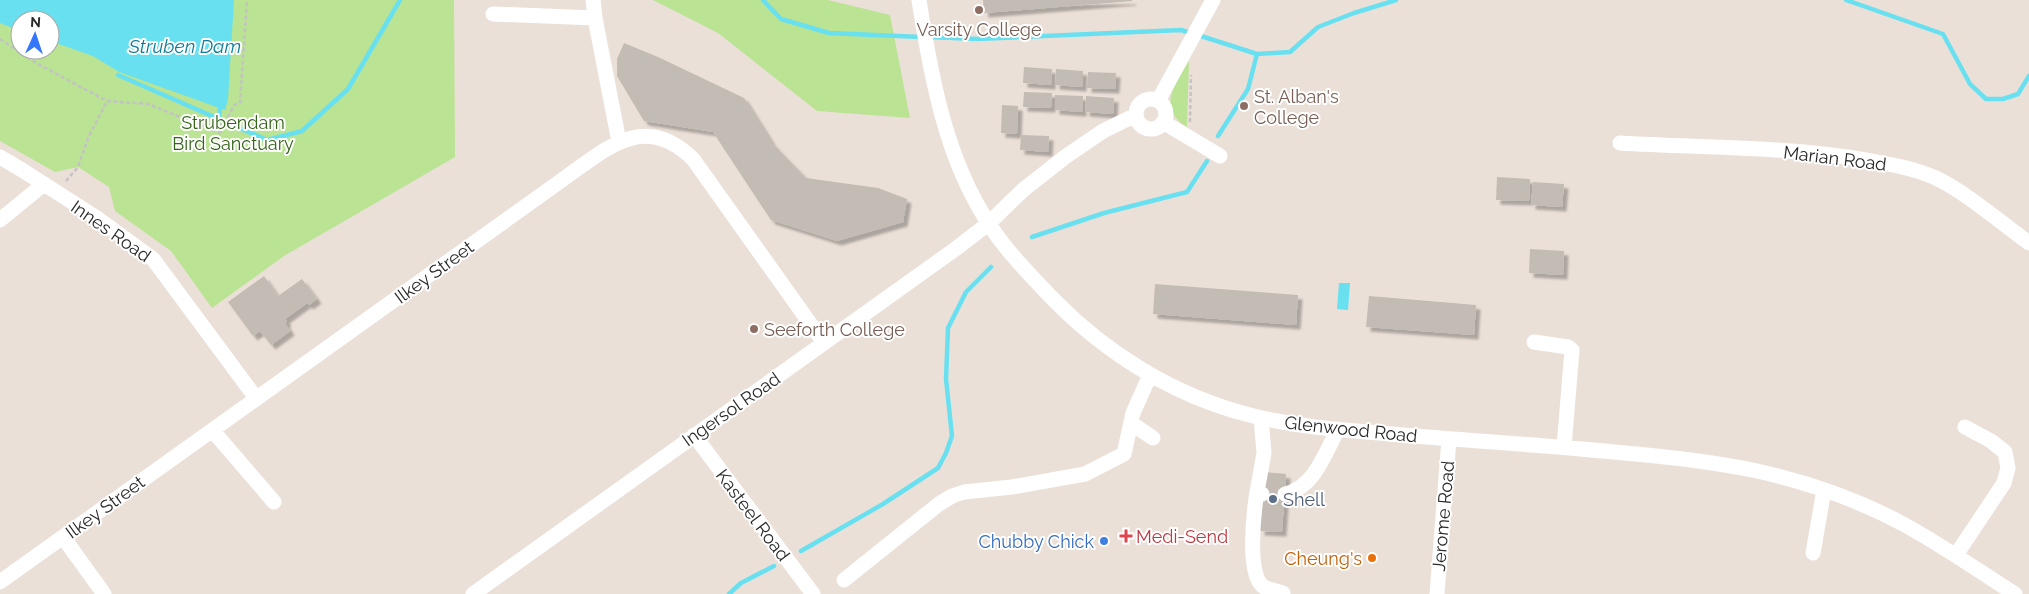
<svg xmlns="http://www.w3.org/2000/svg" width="2029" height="594" font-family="Raleway,sans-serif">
	<defs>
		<filter id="shadow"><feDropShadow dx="4.5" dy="4.5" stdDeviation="1" flood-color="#0004"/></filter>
	</defs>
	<rect width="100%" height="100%" fill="#ebe0d8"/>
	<path fill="#bae393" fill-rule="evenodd" d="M0,0H454L455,157L284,256L212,308L171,251L115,211L109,187L78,167L55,172L0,141ZM20,20H50V50H20Z
		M653,0H828L890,15L910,118L817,111L718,33Z
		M1189,61L1187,127C1156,108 1175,84 1189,61Z"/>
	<path fill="#68e0f0" d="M0,0H234L228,99L225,110L119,72L93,56L50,41V20H20V31L0,23Z
		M1339,283H1350L1348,310L1337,309Z"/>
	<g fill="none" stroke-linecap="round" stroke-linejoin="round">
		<path stroke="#68e0f0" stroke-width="4.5" d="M763,0L781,19L829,33L921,37
			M1846,0L1943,34L1970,84L1986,99H2003L2018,94L2029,76
			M1198,35L1257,54L1290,52L1318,27L1354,13L1396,0
			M929,37L977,39L1181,30L1191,33
			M118,75L267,140L302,131L348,89L400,0
			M219,119L220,103
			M1218,136L1248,89L1257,54
			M1032,237L1104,213L1187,192L1207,161
			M801,551L883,504L938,468L946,453L952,436L946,379L948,328L966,292L991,267
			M729,594L741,583L774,566"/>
	</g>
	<path fill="#c2bcb4" filter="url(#shadow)" d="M983,0H1132V1L984,13Z
		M624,43L658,57L744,98L772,143L806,178L878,188L907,199L903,222L837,241L771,220L713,132L644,121L617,76V59Z
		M1024,67L1052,69L1051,85L1023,83Z
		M1056,69L1083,71L1082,87L1055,85Z
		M1088,72L1116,73L1115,89L1087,88Z
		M1024,92L1052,93L1051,108L1023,107Z
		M1055,95L1083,96L1082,112L1055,110Z
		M1086,96L1114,98L1113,114L1085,112Z
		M1002,105L1018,106L1017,134L1001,133Z
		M1021,135L1049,136L1048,152L1020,150Z
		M1497,177L1530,179L1529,201L1496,200Z
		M1533,182L1564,184L1562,207L1531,205Z
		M1530,249L1564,251L1563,275L1529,273Z
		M264,276L278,296L302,279L317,299L309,305L307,303L285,319L287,322L285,323L290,331L271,345L260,331L253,336L228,302Z
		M1155,284L1298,295L1296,325L1153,314Z
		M1369,296L1476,305L1474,335L1366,327Z
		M1264,472L1286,474L1282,532L1260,531Z"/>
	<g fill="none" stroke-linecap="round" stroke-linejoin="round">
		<path stroke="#c4bbb5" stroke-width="15" stroke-dasharray="15 8" stroke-linecap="butt" d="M1262,494H1285"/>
		<path stroke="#c3c3c3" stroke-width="2.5" stroke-dasharray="4 2.5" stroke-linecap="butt" d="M0,39L36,63L107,101L148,104L220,133L234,105L240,103L247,0
			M1190,122L1191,75
			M66,181L78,167L88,138L107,101"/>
		<path stroke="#fff" stroke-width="15" d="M593,0L595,18
			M919,0C931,77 946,161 991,227C1008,253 1032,277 1054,300C1106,353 1173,395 1246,414C1296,428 1350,430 1402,435C1473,441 1543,445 1614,452C1662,456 1710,461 1757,471C1807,482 1859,500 1905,525C1943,546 1979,571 2015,594
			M493,14L595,18L619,142
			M1136 114a15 15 0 1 1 30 0a15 15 0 1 1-30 0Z
			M1158,101L1213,0
			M1163,122L1220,156
			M1620,143C1702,148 1785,146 1866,160C1889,164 1914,168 1936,178C1967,193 2000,222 2029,243
			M0,157L22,170L97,218L153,259L256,398
			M0,220L44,184
			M1534,342L1568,347L1572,350L1564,447
			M1261,418L1264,453L1257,492L1262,494
			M1131,423L1153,438
			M213,431L274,502
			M694,435L813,594
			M1257,492C1254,510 1246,577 1264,587C1269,590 1277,591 1283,593
			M1285,494C1315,487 1325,453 1338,429
			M63,537L104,594
			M1813,553L1824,490
			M1956,555L2004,483L2008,468L2005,452L1991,441L1965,427
			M844,580L939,504L952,496L964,492L1012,487L1085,474L1124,454L1133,413L1150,375
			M0,582L562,180C606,149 644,111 693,159L824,343
			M473,594L954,250L988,224L1023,190L1065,157L1103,131L1136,115
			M1437,594L1449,439"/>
	</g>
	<g fill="#8d6e63" stroke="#fff" stroke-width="2">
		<circle cx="979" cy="10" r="5"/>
		<circle cx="1244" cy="106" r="5"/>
		<circle cx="754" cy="329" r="5"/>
	</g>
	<circle fill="#5c6f8a" stroke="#fff" stroke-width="2" cx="1273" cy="499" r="5"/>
	<path fill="#e0444e" stroke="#fff" stroke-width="2" d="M1123.5 528.5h5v5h5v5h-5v5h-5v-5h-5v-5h5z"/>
	<circle fill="#3f7fe0" stroke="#fff" stroke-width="2" cx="1104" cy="541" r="5"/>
	<circle fill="#e8710a" stroke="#fff" stroke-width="2" cx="1372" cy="558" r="5"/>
	<g text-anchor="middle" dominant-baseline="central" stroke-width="4" stroke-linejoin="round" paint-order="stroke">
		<g font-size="18" fill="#785e54" stroke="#fff" text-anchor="start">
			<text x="979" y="29" text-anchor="middle">Varsity College</text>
			<text x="1254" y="96">St. Alban's<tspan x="1254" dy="21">College</tspan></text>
			<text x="764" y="329">Seeforth College</text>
		</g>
		<g font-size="18" fill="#336418" stroke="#fff">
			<text x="233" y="122">Strubendam<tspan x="233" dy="21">Bird Sanctuary</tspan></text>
		</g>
		<g font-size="18" fill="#282828" stroke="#fff">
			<text transform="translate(1835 158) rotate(7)">Marian Road</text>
			<text transform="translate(111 231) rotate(35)">Innes Road</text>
			<text transform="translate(434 272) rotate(-36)">Ilkey Street</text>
			<text transform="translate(731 409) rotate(-35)">Ingersol Road</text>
			<text transform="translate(1351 429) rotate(6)">Glenwood Road</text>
			<text transform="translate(105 507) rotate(-36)">Ilkey Street</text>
			<text transform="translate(753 515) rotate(53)">Kasteel Road</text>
			<text transform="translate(1443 516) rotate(-85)">Jerome Road</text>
		</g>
		<g font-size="18" fill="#4e5e75" stroke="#fff" text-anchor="start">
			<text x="1283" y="499">Shell</text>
		</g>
		<g font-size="18" fill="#be3a42" stroke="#fff" text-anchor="start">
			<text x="1136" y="536">Medi-Send</text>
		</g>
		<g font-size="18" fill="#366cbe" stroke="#fff" text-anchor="end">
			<text x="1094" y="541">Chubby Chick</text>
		</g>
		<g font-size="18" fill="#c56008" stroke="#fff" text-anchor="end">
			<text x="1362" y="558">Cheung's</text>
		</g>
		<g font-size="19" font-style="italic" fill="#0b7c98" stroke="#fff">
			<text x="185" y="46">Struben Dam</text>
		</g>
	</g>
	<g transform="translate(35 35) rotate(3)"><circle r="24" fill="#ffffff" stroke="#a9a9a9"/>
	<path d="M0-4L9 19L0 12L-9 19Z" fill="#3476fc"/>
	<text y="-8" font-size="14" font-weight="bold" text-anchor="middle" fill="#282828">N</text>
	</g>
</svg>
